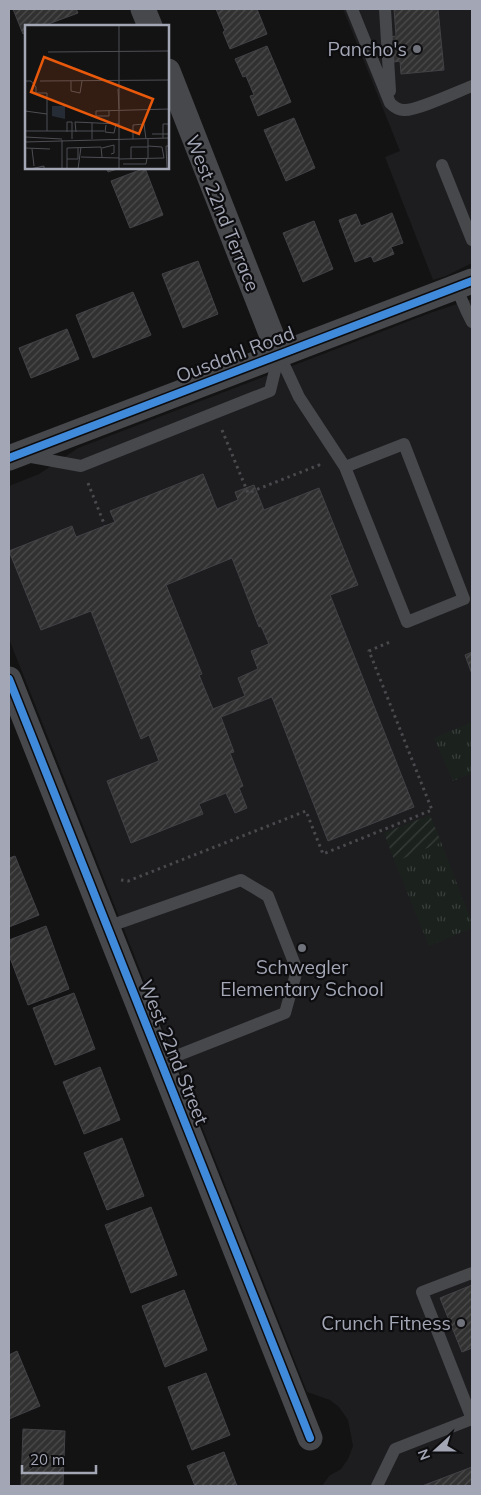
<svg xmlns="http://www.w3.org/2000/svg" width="481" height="1495" font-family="Mulish,sans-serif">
	<defs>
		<pattern id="park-tufts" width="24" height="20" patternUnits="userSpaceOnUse" patternTransform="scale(1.25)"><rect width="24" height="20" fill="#1b221d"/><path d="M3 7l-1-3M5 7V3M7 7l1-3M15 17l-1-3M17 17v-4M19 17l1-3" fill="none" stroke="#393f3c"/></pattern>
		<pattern id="garden-furrows" width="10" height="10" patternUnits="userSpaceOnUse" patternTransform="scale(1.25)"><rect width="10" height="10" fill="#1b221d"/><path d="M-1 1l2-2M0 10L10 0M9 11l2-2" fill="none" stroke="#393f3c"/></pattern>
		<pattern id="building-hatch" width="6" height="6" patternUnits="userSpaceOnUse" patternTransform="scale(1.25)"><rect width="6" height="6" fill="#313132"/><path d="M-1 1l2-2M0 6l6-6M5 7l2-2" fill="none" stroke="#4c4c4d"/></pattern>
	</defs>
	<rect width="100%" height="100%" fill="#131313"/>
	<path fill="#1d1d1f" d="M343,9H472V263L446,276L433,280L385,157L400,151Z
		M472,299V1486H322L329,1476L341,1469L348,1459L353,1446L348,1420L339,1407L330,1400L307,1392L9,639V486L39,474L78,448L430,313Z"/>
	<path fill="url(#park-tufts)" d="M472,722V773L453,781L434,738Z
		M441,842L472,923V928L429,946L395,862Z"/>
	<path fill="url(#garden-furrows)" d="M430,815L441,842L395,862L384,833Z"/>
	<path fill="url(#building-hatch)" stroke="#424247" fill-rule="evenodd" d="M13,9H76L78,13L43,26H26V32L23,34Z
		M216,9H257L267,34L230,49L223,32L225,31Z
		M394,9H438L444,70L401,74L400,61L394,62L391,37L396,36Z
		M267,46L291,102L258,116L250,96L254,95L246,76L243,77L235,59Z
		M294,118L315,168L286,181L264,130Z
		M106,168H120L108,172Z
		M145,168L163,215L130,228L111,181Z
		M392,213L403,243L391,247L394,254L374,262L371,256L355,262L339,220L356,214L361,226Z
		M314,221L333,269L303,282L283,233Z
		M198,261L218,314L183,328L162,274Z
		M133,292L151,335L93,358L76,315Z
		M67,329L79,359L31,378L19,348Z
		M203,474L217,509L238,500L235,492L254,485L264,510L319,488L358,585L330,595L414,807L328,841L272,697L221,717L234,752L230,753L243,786L239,788L247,808L235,813L226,793L199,804L203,814L131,843L107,781L159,761L149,735L141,739L91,611L41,630L9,551L72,526L76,537L115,522L110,511ZM232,558L259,627L261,626L269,644L251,651L258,669L238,678L245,696L213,709L199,675L202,674L166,585Z
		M472,652V674L465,655Z
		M15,856L39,915L9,927V858Z
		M46,926L69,989L28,1005L9,955V940Z
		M74,993L95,1049L55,1065L33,1008Z
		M100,1067L120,1120L84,1134L63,1082Z
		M122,1138L144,1196L107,1210L84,1153Z
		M151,1207L177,1275L131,1293L105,1225Z
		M472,1285V1348L462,1352L440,1298Z
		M184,1290L207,1350L165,1367L142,1306Z
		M17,1351L40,1406L9,1419V1355Z
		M206,1373L230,1435L192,1450L168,1387Z
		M23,1429L65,1431L63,1486H21Z
		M224,1452L237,1486H195L187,1466Z
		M472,1467V1486H422Z"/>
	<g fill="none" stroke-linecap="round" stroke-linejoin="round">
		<path stroke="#49494e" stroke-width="3" stroke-dasharray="2.5 4" stroke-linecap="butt" d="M222,430L248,493L319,465L318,464
			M88,483L105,526
			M121,880L128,881L306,811L323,854L432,810L369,651L392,641"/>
		<path stroke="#47484c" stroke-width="12" d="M352,9L390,103C394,107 398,110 404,110C416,111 459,91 472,86
			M385,9L390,91
			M442,165L472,240
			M456,287L467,312L472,322
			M279,354L299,397L345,467L407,622L464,599L404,444L345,467
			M26,456L81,466L270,391L279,354
			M107,927L241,880L268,896L297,970L285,1013L161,1062
			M377,1486L395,1449L472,1419L422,1292L472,1273"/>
		<path stroke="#47484c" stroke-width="25" d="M143,9L150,26
			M168,71L279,354
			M9,458L472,281
			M9,679L310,1438"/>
		<defs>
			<path id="cycleway" d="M9,458L472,281
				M9,679L310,1438"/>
		</defs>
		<use href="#cycleway" stroke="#0d0d0f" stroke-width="11"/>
		<use href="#cycleway" stroke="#408adc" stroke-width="8"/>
	</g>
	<g fill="#71737c" stroke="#0d0d0f" stroke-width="2">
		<circle cx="417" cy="49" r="5"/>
		<circle cx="302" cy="948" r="5"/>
		<circle cx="461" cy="1323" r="5"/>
	</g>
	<g text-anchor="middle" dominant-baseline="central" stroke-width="4.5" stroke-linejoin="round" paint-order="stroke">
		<g font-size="19" fill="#a3a6b5" stroke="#0d0d0f" text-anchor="end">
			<text x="407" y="49">Pancho's</text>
			<text x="302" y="967" text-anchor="middle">Schwegler<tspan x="302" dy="22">Elementary School</tspan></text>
			<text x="451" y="1323">Crunch Fitness</text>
		</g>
		<g font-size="19" fill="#a3a6b5" stroke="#0d0d0f">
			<text transform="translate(223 213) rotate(68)">West 22nd Terrace</text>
			<text transform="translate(235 354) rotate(-21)">Ousdahl Road</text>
			<text transform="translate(174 1052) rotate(68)">West 22nd Street</text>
		</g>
	</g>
	<g transform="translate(25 25)">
		<rect width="144" height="144" fill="#131313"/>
		<path d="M27,81H40V94L27,91Z" fill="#262c35"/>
		<path fill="none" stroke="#4d4e54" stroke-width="1" d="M23,27L144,26M0,56H6L11,62V68H22V89M15,56L144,55M46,56V66L55,68L57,56M93,64L94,84M0,86L22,89V106M84,86V91H71V86L144,84M67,98V114M81,100L80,107L89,108L91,99M0,106H79M42,107V97H47V114M51,107L50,97L94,99M127,109H144M0,112L37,114M138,113V99H144M108,114V100L119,99L121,114M123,114V133M0,117L144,113M0,123L25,124M77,123L89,120V128L86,129M7,124L9,141M56,132L94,133M42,134H53V123M94,134L139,133L137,122L123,121M106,134V122H123M98,139H121L122,133M5,144L19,141V144M37,144V115M42,144V123L76,122L77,132M53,144L56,122M94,144V0M142,144L141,121H144"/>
		<path fill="#e8590c" fill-opacity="0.15" stroke="#e8590c" stroke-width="2.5" d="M19,32L128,74L114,109L6,67Z"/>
		<rect width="144" height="144" fill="none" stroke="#a3a6b5" stroke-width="2.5"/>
	</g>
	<rect width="481" height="1495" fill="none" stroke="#a3a6b5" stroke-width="20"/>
	<g transform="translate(436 1450) rotate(249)" stroke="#0d0d0f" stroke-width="4" paint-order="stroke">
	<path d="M0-4L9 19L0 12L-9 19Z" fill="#a3a6b5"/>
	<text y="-8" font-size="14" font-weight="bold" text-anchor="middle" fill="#a3a6b5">N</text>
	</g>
	<path d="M22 1465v8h74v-8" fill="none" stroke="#a3a6b5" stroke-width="2.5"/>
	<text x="30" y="1465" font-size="15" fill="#a3a6b5" stroke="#0d0d0f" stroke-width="4" paint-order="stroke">20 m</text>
</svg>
